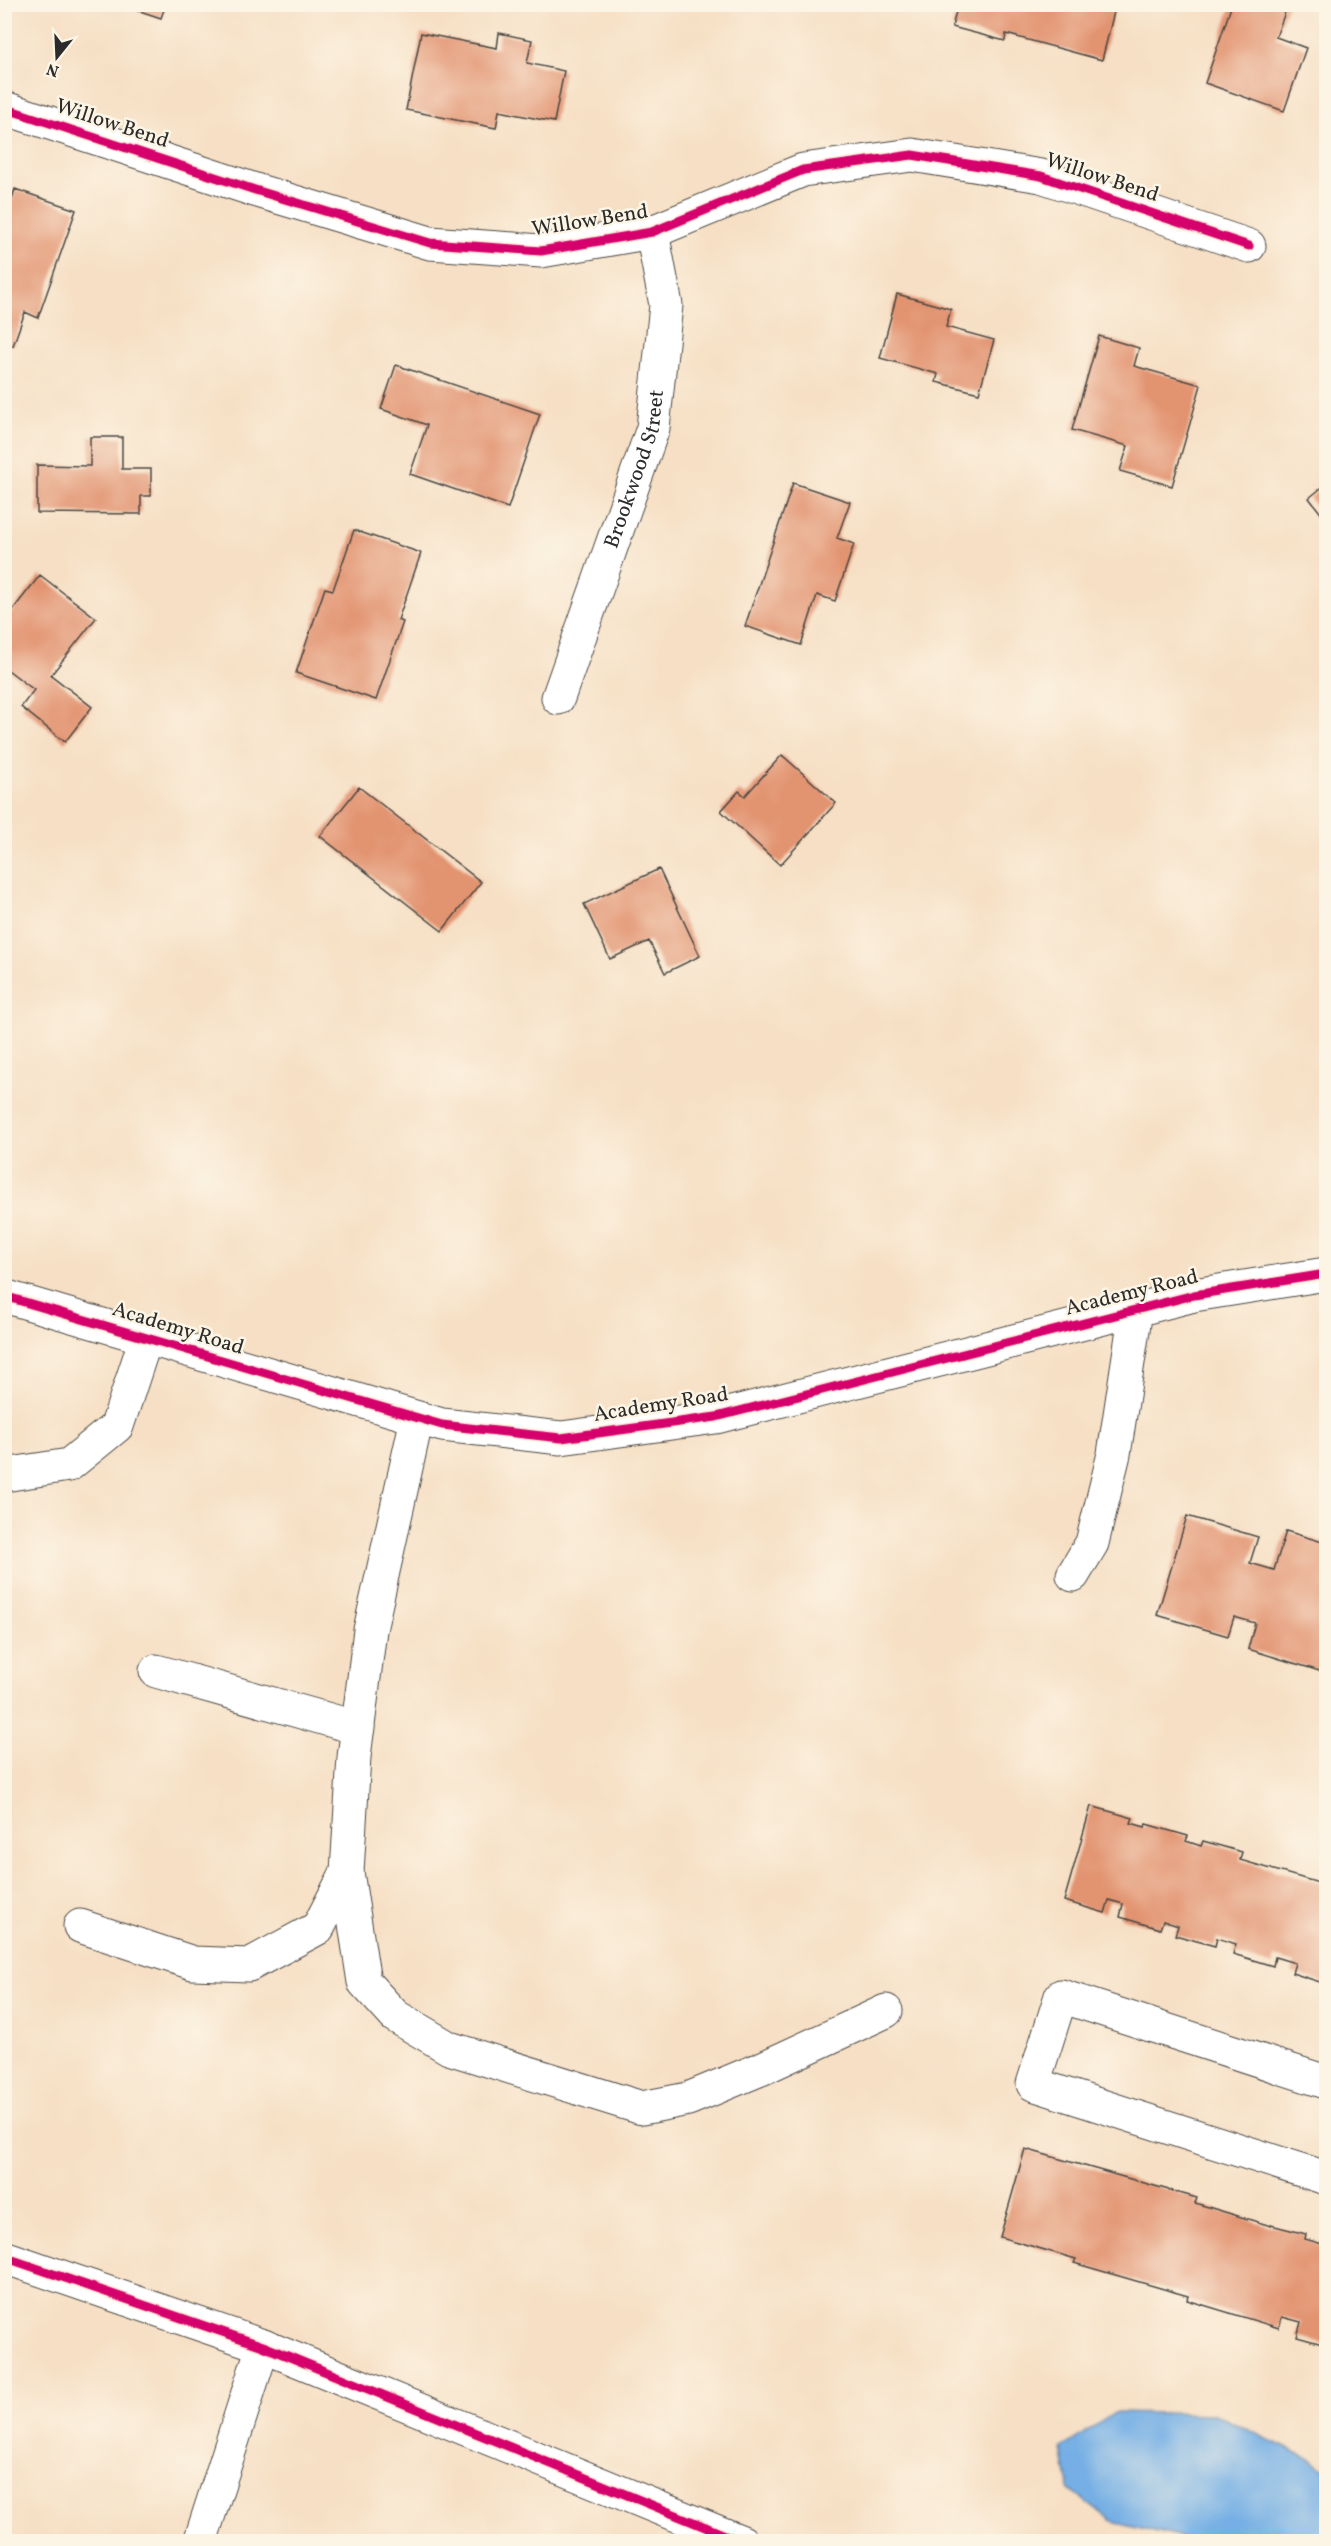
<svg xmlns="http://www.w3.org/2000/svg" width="1331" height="2546" font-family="Vollkorn,serif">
	<rect width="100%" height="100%" fill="#fcf5e5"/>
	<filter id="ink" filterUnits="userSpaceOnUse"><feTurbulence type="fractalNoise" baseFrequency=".0167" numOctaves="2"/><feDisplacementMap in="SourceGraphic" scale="12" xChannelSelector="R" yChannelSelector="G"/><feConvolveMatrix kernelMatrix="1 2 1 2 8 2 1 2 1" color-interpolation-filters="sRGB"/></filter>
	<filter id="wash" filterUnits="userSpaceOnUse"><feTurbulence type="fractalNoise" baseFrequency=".008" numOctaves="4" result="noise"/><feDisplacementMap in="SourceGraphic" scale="24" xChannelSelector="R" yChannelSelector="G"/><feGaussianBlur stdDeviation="1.35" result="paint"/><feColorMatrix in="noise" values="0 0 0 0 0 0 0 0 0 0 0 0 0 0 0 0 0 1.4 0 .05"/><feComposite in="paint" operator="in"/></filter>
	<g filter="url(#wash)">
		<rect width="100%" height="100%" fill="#f6dfc4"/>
		<path fill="#74afe5" stroke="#506d88" stroke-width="1.5" d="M1116,2412L1214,2414L1312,2460L1326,2470V2541H1196L1112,2521L1069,2488L1062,2448Z"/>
		<g id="blocks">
			<path fill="#e2936f" d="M119,4H166L161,18Z
				M958,4H1116L1102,60L1006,34L1005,41L952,27Z
				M1232,4H1288L1276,37L1306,48L1284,111L1205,83Z
				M421,33L497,48L499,33L532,40L527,63L564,71L554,122L499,111L496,128L406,110Z
				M15,189L76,210L38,318L25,312L13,346L4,343V200L11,202Z
				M897,294L951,309L946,327L994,340L979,393L936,382L938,374L880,358Z
				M1099,336L1139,348L1134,366L1201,385L1172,486L1120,471L1128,446L1072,430Z
				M396,365L540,414L508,508L410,474L427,425L381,409Z
				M90,437H122V469H151V496H141V514L37,513V465L90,466Z
				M793,483L850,502L837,538L854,544L835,601L817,595L801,645L745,626Z
				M1326,484V520L1309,498Z
				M354,530L421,553L398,620L403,622L376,700L296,673L325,588L333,590Z
				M40,575L96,618L51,675L92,707L65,742L21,707L34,690L4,667V621Z
				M782,755L836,803L780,865L721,811L739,791L745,796Z
				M359,787L481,882L442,931L320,836Z
				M659,869L700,956L665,973L649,941L610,959L584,904Z
				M1187,1516L1258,1537L1250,1563L1274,1570L1286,1531L1326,1543V1673L1248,1649L1255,1623L1234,1617L1228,1636L1157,1615Z
				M1091,1806L1133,1818L1131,1823L1145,1827L1146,1824L1188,1836L1186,1841L1201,1846L1203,1841L1242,1852L1240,1860L1326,1885V1984L1292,1973L1295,1963L1275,1957L1273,1966L1233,1954L1236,1944L1217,1938L1215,1946L1175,1935L1178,1926L1163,1921L1160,1929L1120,1917L1123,1904L1109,1900L1105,1913L1064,1901Z
				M1025,2149L1197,2198L1195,2203L1271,2226V2225L1306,2234L1305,2239L1326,2245V2345L1297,2337L1301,2322L1282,2317L1279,2328L1187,2300L1188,2296L1074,2263L1076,2259L1000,2237Z"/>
		</g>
	</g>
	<g filter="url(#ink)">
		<use href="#blocks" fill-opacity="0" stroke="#494642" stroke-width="1.5"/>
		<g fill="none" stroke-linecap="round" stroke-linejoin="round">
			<defs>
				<g id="minor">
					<path d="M4,108L255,190L430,243L541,251L652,232L803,170L912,155L1041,176L1249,246"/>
					<path id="s1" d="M558,698L653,428L666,305L652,232"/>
					<path d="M4,1296L442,1425L561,1438L716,1417L1194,1295L1326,1274"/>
					<path d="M417,1418L370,1630L354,1757L347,1872L364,1982L395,2016L449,2048L642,2108L688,2099L763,2068L886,2011"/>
					<path d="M4,1475L69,1465L117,1426L146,1338"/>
					<path d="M1073,1575L1092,1543L1114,1454L1136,1310"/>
					<path d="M156,1671L358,1728"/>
					<path d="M80,1926L193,1963L249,1965L318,1928L347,1872"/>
					<path d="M1326,2082L1061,1996L1033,2084L1326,2178"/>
					<path d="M4,2257L263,2346L742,2542"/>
					<path d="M200,2542L263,2346"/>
				</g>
			</defs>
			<use href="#minor" stroke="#494642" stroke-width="35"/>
			<use href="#minor" stroke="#fff" stroke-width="33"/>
			<defs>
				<path id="cycleway" d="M4,108L255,190L430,243L541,251L652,232L803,170L912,155L1041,176L1249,246
					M4,1296L442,1425L561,1438L716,1417L1194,1295L1326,1274
					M4,2257L263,2346L742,2542"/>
			</defs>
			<use href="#cycleway" stroke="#fcf5e5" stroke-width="13"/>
			<use href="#cycleway" stroke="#d6006c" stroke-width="9"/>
		</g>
	</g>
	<g text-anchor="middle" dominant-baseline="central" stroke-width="5" stroke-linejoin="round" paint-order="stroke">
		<g font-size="21" fill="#2b2b2b" stroke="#fcf5e5">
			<text transform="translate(112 124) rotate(18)">Willow Bend</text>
			<text transform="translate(1102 178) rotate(18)">Willow Bend</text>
			<text transform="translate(590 221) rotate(-9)">Willow Bend</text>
			<text stroke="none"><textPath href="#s1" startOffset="242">Brookwood Street</textPath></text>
			<text transform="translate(1132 1293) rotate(-14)">Academy Road</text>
			<text transform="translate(178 1329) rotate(17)">Academy Road</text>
			<text transform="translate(661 1405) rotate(-9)">Academy Road</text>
		</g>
	</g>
	<rect width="1331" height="2546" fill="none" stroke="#fcf5e5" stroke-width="24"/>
	<g transform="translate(57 57) rotate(198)" stroke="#fcf5e5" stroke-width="4.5" paint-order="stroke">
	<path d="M0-4.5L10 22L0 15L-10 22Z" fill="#2b2b2b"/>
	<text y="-9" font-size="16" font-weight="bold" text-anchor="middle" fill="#2b2b2b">N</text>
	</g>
</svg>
